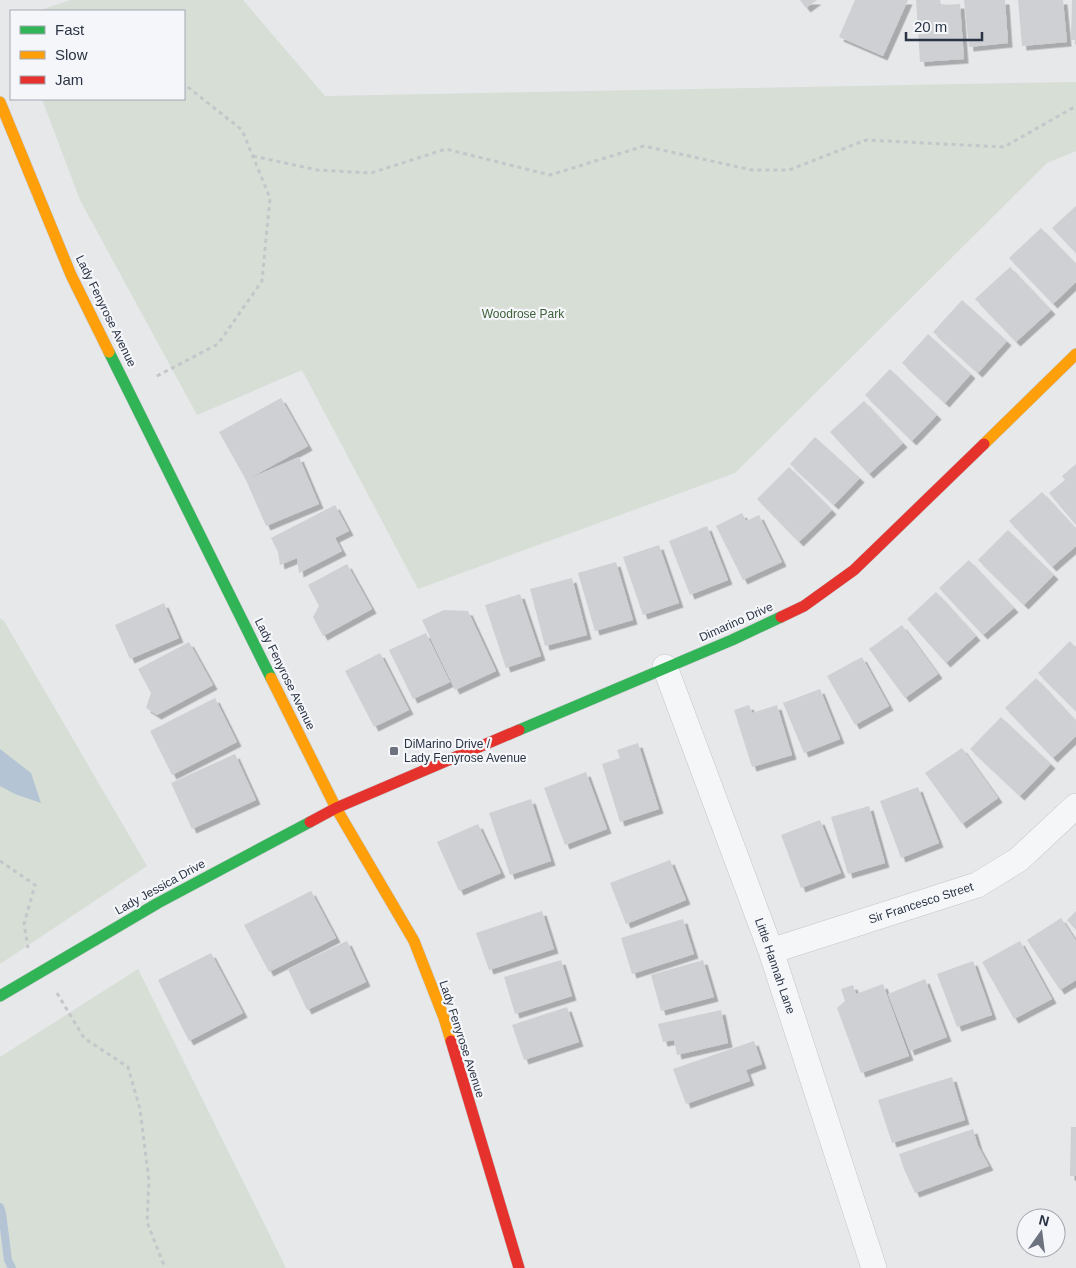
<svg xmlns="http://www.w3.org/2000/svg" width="1076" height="1268" font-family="Helvetica,sans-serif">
	<defs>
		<filter id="shadow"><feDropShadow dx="4.5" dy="4.5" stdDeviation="0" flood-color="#0004"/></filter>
	</defs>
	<rect width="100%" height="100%" fill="#e6e8ea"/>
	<path fill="#d6ded6" d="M71,0H243L325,96L1076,82V151L1047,163L735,473L418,589L302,370L197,415L80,200L42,99H184V11H38Z
		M0,618L4,621L147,866L0,964Z
		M138,969L286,1268H0V1057Z"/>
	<path fill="#b4c4d5" d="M0,749L31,773L41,803L15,794L0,786Z"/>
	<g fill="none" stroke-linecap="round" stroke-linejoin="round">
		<path stroke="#b4c4d5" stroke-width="8" d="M0,1207L2,1213L8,1260L12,1268"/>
	</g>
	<path fill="#ced0d3" filter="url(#shadow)" d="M800,0H817L806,8Z
		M855,0H908L883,56L839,37Z
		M916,0H940L941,5L960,4L964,59L920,62Z
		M964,0H1005L1008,43L969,47Z
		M1018,0H1063L1067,42L1022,46Z
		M1072,0H1076V40H1071Z
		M1076,206V253L1052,228Z
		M1041,228L1076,264V282L1053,304L1009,258Z
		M1010,267L1051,310L1016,342L975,299Z
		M962,300L1007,341L978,373L933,332Z
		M928,334L971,374L945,403L902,363Z
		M890,369L937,415L912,441L865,395Z
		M281,398L308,446L248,479L299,457L319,504L266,526L246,480L219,432Z
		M864,401L903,443L869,474L830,432Z
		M815,437L860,478L834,505L790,464Z
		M1076,464V525L1049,493L1065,480L1062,476Z
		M789,467L832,510L799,542L757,499Z
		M1042,492L1076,529V546L1052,567L1009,521Z
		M335,505L349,531L335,538L342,551L299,573L297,558L280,565L278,552L271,538Z
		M742,513L746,521L759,515L782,562L743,580L716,526Z
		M707,526L728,580L690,595L669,541Z
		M1008,530L1054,575L1024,605L978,560Z
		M659,545L679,603L643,615L623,557Z
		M969,560L1014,608L983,635L939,588Z
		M616,562L633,620L595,631L578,573Z
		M347,564L372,609L323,636L313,617L319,606L308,585Z
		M572,578L587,635L545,646L530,589Z
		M936,592L976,636L946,663L907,619Z
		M520,594L541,656L506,668L485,605Z
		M164,603L179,638L130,659L115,625Z
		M444,610L468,611L496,671L455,690L422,620Z
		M902,625L938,674L905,698L869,649Z
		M426,633L450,682L413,699L389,650Z
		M1070,641L1076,648V711L1038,673Z
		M189,642L213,685L157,715L146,708L151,693L138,669Z
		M380,653L409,710L374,727L345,671Z
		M862,657L889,706L855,725L827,676Z
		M1036,678L1076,721V736L1053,758L1005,708Z
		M820,689L840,739L804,753L783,703Z
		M215,698L237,742L172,775L150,731Z
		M749,705L752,713L777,705L792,755L752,767L734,710Z
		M1001,717L1051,764L1020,796L970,749Z
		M638,743L659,809L620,822L602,764L620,758L617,750Z
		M962,748L998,798L962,824L925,773Z
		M235,754L256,800L192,829L171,783Z
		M586,772L607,829L565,845L544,788Z
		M918,787L939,843L901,858L880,801Z
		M531,799L551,861L510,875L489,813Z
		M869,806L885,863L848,874L831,817Z
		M820,820L841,873L801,888L781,835Z
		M478,824L501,873L459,891L437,842Z
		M670,860L686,900L626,924L610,883Z
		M311,891L336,938L269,972L244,925Z
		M542,911L554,949L489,970L476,933Z
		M1076,911V930L1067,920Z
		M1061,918L1076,941V980L1060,990L1027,940Z
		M683,919L694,954L632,974L621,938Z
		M347,941L366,982L307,1010L288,969Z
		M1020,941L1052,999L1014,1019L982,962Z
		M211,953L243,1013L189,1041L158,980Z
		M561,960L572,996L515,1014L504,977Z
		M703,960L714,997L661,1011L651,975Z
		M973,961L992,1015L957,1027L937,974Z
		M925,979L947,1037L910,1051L888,994Z
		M883,984L909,1056L861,1073L837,1008L845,1001L841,989L853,985L856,994Z
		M567,1007L579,1042L524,1060L512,1025Z
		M721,1010L728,1043L677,1055L674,1040L663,1042L658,1024Z
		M754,1041L762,1064L746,1070L750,1081L686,1104L673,1069Z
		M952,1077L965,1120L892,1143L878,1100Z
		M1071,1127H1076V1176H1070Z
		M973,1129L978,1146L989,1166L915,1193L904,1169L899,1154Z"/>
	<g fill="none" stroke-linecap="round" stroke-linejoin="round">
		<defs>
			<path id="street" d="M665,667L771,951L874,1268
				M771,951L977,885L1018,860L1076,806"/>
			<path id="fast" d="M109,352L271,678
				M519,730L732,640L781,617
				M0,996L158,903L310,822"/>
			<path id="slow" d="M0,102L71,275L109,352
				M984,444L1076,354
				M271,678L336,808L414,941L444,1018L451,1041"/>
			<path id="jam" d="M781,617L804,606L854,570L984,444
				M310,822L336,808L519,730
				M451,1041L519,1268"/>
		</defs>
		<use href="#street" stroke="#c4c6c8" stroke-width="26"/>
		<use href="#fast" stroke="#c4c6c8" stroke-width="12"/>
		<use href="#slow" stroke="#c4c6c8" stroke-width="12"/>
		<use href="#jam" stroke="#c4c6c8" stroke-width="12"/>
		<path stroke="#c5c6ca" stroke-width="3" stroke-dasharray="4 4" stroke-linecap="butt" d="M253,156L317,170L371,173L446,149L550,175L644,146L752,170H789L866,140L1004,147L1076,106
			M157,376L218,344L262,281L270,198L242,130L184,84
			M0,861L35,885L24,924L28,948
			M57,993L84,1038L128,1067L140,1109L149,1181L147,1222L165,1268"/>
		<use href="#street" stroke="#f5f6f7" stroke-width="25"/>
		<use href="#fast" stroke="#30b455" stroke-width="11"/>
		<use href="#slow" stroke="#ff9f0a" stroke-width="11"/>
		<use href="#jam" stroke="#e5322d" stroke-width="11"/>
	</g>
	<rect fill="#6c737f" stroke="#f4f6f9" stroke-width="2" x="389" y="746" width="10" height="10" rx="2.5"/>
	<g text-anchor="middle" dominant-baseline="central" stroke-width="4.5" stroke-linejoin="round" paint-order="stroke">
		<g font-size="12" fill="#2b3445" stroke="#f4f6f9">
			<text transform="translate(106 311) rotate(64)">Lady Fenyrose Avenue</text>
			<text transform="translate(736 622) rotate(-24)">Dimarino Drive</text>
			<text transform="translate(285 674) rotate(64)">Lady Fenyrose Avenue</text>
			<text transform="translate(160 887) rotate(-29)">Lady Jessica Drive</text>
			<text transform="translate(921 903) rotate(-18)">Sir Francesco Street</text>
			<text transform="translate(775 966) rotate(71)">Little Hannah Lane</text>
			<text transform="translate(462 1039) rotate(72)">Lady Fenyrose Avenue</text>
		</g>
		<g font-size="12" fill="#3f6138" stroke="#f4f6f9">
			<text x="523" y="314">Woodrose Park</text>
		</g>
		<g font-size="12" fill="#2b3445" stroke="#f4f6f9" text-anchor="start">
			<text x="404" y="744">DiMarino Drive /<tspan x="404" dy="14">Lady Fenyrose Avenue</tspan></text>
		</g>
	</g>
	<rect x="10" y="10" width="175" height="90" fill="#f4f6f9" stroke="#a4a8b1"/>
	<rect x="20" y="26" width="25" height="8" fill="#30b455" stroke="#a4a8b1"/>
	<text x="55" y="35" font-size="15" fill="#2b3445">Fast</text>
	<rect x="20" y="51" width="25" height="8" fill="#ff9f0a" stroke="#a4a8b1"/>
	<text x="55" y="60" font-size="15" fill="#2b3445">Slow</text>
	<rect x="20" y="76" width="25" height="8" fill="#e5322d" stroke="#a4a8b1"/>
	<text x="55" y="85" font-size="15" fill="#2b3445">Jam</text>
	<g transform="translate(1041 1233) rotate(14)"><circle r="24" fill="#f4f6f9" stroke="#a4a8b1"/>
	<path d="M0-4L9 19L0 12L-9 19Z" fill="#6c737f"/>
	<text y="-8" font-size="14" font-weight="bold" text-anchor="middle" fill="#2b3445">N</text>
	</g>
	<path d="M906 32v8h76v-8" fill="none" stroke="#2b3445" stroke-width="2.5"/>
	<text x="914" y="32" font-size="15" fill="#2b3445" stroke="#f4f6f9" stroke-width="4" paint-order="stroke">20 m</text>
</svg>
